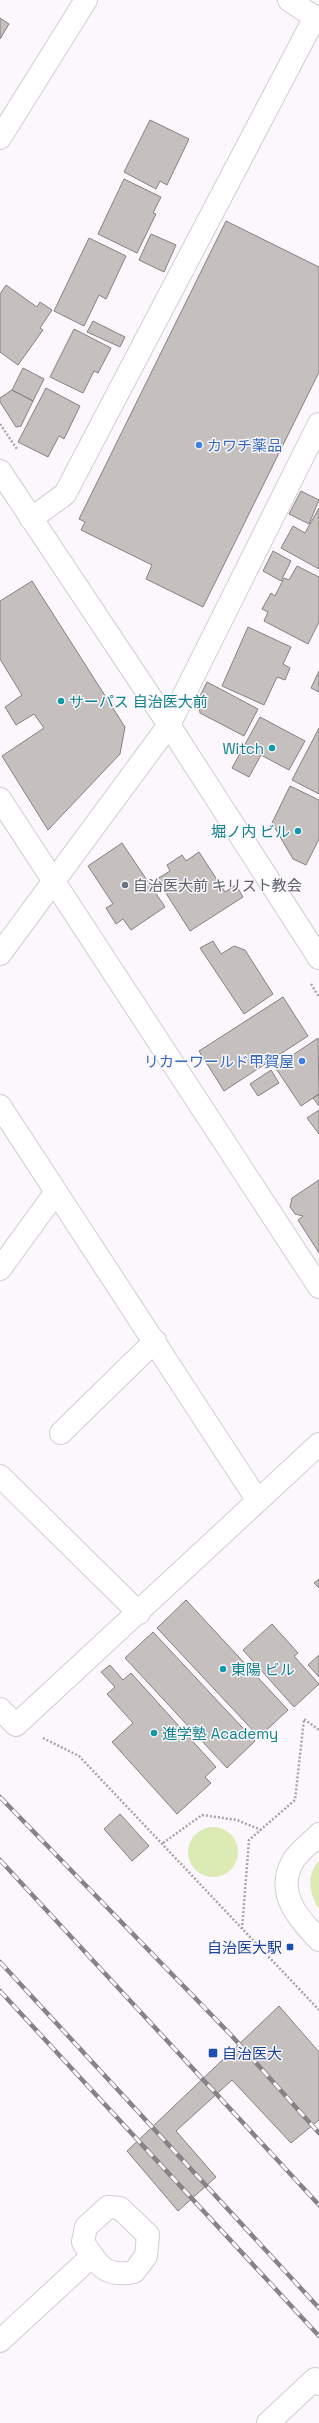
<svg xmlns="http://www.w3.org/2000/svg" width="319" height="2423" font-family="'Space Grotesk','Noto Sans JP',sans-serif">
	<rect width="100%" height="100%" fill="#fbf7fc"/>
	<path fill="#dceab3" d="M188 1852a25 25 0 1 1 50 0a25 25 0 1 1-50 0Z
		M319,1861V1909C309,1894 306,1875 319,1861Z"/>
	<path fill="#c5c0be" stroke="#86807f" d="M0,18L9,24L0,39Z
		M150,120L189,139L167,185L160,181L156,189L124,172Z
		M124,179L161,197L153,213L156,214L137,253L98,234Z
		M226,221L319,267V372L203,607L146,579L152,565L81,530L85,522L79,519Z
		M151,234L176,245L164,272L139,260Z
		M89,238L126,256L106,299L99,295L84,326L54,311Z
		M6,285L37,307L40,302L52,310L40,328L43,330L18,365L0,352V294Z
		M93,321L125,337L120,347L87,332Z
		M74,329L111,348L98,373L94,371L83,393L50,377Z
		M23,368L44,379L33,401L12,390Z
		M46,388L80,406L64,439L59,436L48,457L18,442Z
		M12,390L33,401L21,426L16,427L0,402V398Z
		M301,491L319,500L309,524L289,514Z
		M319,508V569L281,548L293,526L305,533Z
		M273,551L291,561L281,581L263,571Z
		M297,566L319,577V622L308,644L264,621L268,612L262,609L271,593L275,596L284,578L289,580Z
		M32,581L125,727L120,754L48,830L2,756L44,728L34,714L16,725L5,707L22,695L0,659V601Z
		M248,627L291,647L283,664L290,668L285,680L277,677L264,705L222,686Z
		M319,671V692L311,688Z
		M207,682L258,709L244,736L200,713L198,700Z
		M260,717L305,741L289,770L261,755L249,777L232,768Z
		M319,728V794L292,780Z
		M290,786L319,800V839L306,865L293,859L272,823Z
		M122,843L165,907L131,930L123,919L116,924L106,908L113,904L88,866Z
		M199,852L225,892L236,885L243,897L190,931L157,879L170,871L167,865L182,855L186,861Z
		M213,941L221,954L234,946L245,950L273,994L244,1014L200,948Z
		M283,997L308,1036L224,1091L199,1051Z
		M318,1038L319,1094L301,1106L275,1067Z
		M271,1070L279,1083L258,1096L250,1084Z
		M319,1094V1106L313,1098Z
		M319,1110V1134L307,1118Z
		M319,1180V1253L298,1220L303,1216L295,1214L290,1207L292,1198Z
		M319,1579V1588L314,1583Z
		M186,1600L288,1710L259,1737L157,1628Z
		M272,1624L298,1653L294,1656L319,1684L294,1707L243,1650Z
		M153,1632L255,1741L227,1768L125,1658Z
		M319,1655V1677L308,1665Z
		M110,1665L123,1680L131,1673L216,1767L205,1777L211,1783L177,1814L112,1742L133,1723L107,1694L115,1687L101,1672Z
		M120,1814L149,1846L132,1861L104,1829Z
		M279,2006L319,2052V2120L291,2143L232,2080L176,2131L216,2177L178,2211L127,2151Z"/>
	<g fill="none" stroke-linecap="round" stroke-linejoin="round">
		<defs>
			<path id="street" d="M289,0L319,20
				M0,138L86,0
				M31,519L65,494L315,17
				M0,799L319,1287
				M0,954L169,725L319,424
				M0,1106L258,1501
				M0,1269L56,1192
				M61,1433L155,1341
				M0,1476L139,1613
				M0,1709L16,1725L319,1444
				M268,2423L315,2379L319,2384"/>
			<path id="secondary" d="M0,471L169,725L319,958
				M319,1834C311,1843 299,1851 293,1861C275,1893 298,1918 319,1940
				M108,2207L120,2208L148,2235L146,2256L134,2272C105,2278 97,2264 83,2242L86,2227Z
				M0,2341L92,2256"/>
		</defs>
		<use href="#street" stroke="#d1ced2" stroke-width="24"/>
		<use href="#secondary" stroke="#d1ced2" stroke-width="24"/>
		<path stroke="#a8a5a9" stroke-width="2.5" stroke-dasharray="2 2" stroke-linecap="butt" d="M0,424L17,449
			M311,984L319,997
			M43,1738L79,1756L319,2010
			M163,1843L202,1815L237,1820L261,1830
			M242,1929L249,1840L295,1800L304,1719L319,1730"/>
		<use href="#street" stroke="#fff" stroke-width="22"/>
		<use href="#secondary" stroke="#fff" stroke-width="22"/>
		<defs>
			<path id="rail" d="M0,1797L231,2035L319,2133
				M0,1860L319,2205
				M0,1962L319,2308
				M0,1991L319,2336"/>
		</defs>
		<use href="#rail" stroke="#868386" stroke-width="4.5"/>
		<use href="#rail" stroke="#fbf7fc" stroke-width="3" stroke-dasharray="9" stroke-linecap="butt"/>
	</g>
	<g fill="#3f7fe0" stroke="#fbf7fc" stroke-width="1.5">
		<circle cx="199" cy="445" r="4"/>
		<circle cx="302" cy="1061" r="4"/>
	</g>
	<g fill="#0f9aa8" stroke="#fbf7fc" stroke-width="1.5">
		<circle cx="61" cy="701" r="4"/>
		<circle cx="272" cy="748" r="4"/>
		<circle cx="298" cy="831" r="4"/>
		<circle cx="223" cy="1669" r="4"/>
		<circle cx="154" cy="1733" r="4"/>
	</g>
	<circle fill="#6b7280" stroke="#fbf7fc" stroke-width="1.5" cx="125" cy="885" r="4"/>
	<g fill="#1a4fb4" stroke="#fbf7fc" stroke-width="1.5">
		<rect x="286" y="1943" width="8" height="8" rx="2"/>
		<rect x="208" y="2048" width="10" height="10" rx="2"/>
	</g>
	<g text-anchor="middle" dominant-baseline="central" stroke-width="3" stroke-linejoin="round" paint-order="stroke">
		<g font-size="15" fill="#366cbe" stroke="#fbf7fc" text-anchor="start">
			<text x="207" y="445">カワチ薬品</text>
			<text x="294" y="1061" text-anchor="end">リカーワールド甲賀屋</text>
		</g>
		<g font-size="15" fill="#0d838f" stroke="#fbf7fc" text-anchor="start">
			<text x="69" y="701">サーパス 自治医大前</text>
			<text x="264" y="748" text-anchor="end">Witch</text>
			<text x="290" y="831" text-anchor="end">堀ノ内 ビル</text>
			<text x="231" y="1669">東陽 ビル</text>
			<text x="162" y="1733">進学塾 Academy</text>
		</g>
		<g font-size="15" fill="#5b616d" stroke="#fbf7fc" text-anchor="start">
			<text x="133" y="885">自治医大前 キリスト教会</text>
		</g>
		<g font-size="15" fill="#164399" stroke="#fbf7fc" text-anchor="end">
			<text x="282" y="1947">自治医大駅</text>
			<text x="222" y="2053" text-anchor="start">自治医大</text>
		</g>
	</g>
</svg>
